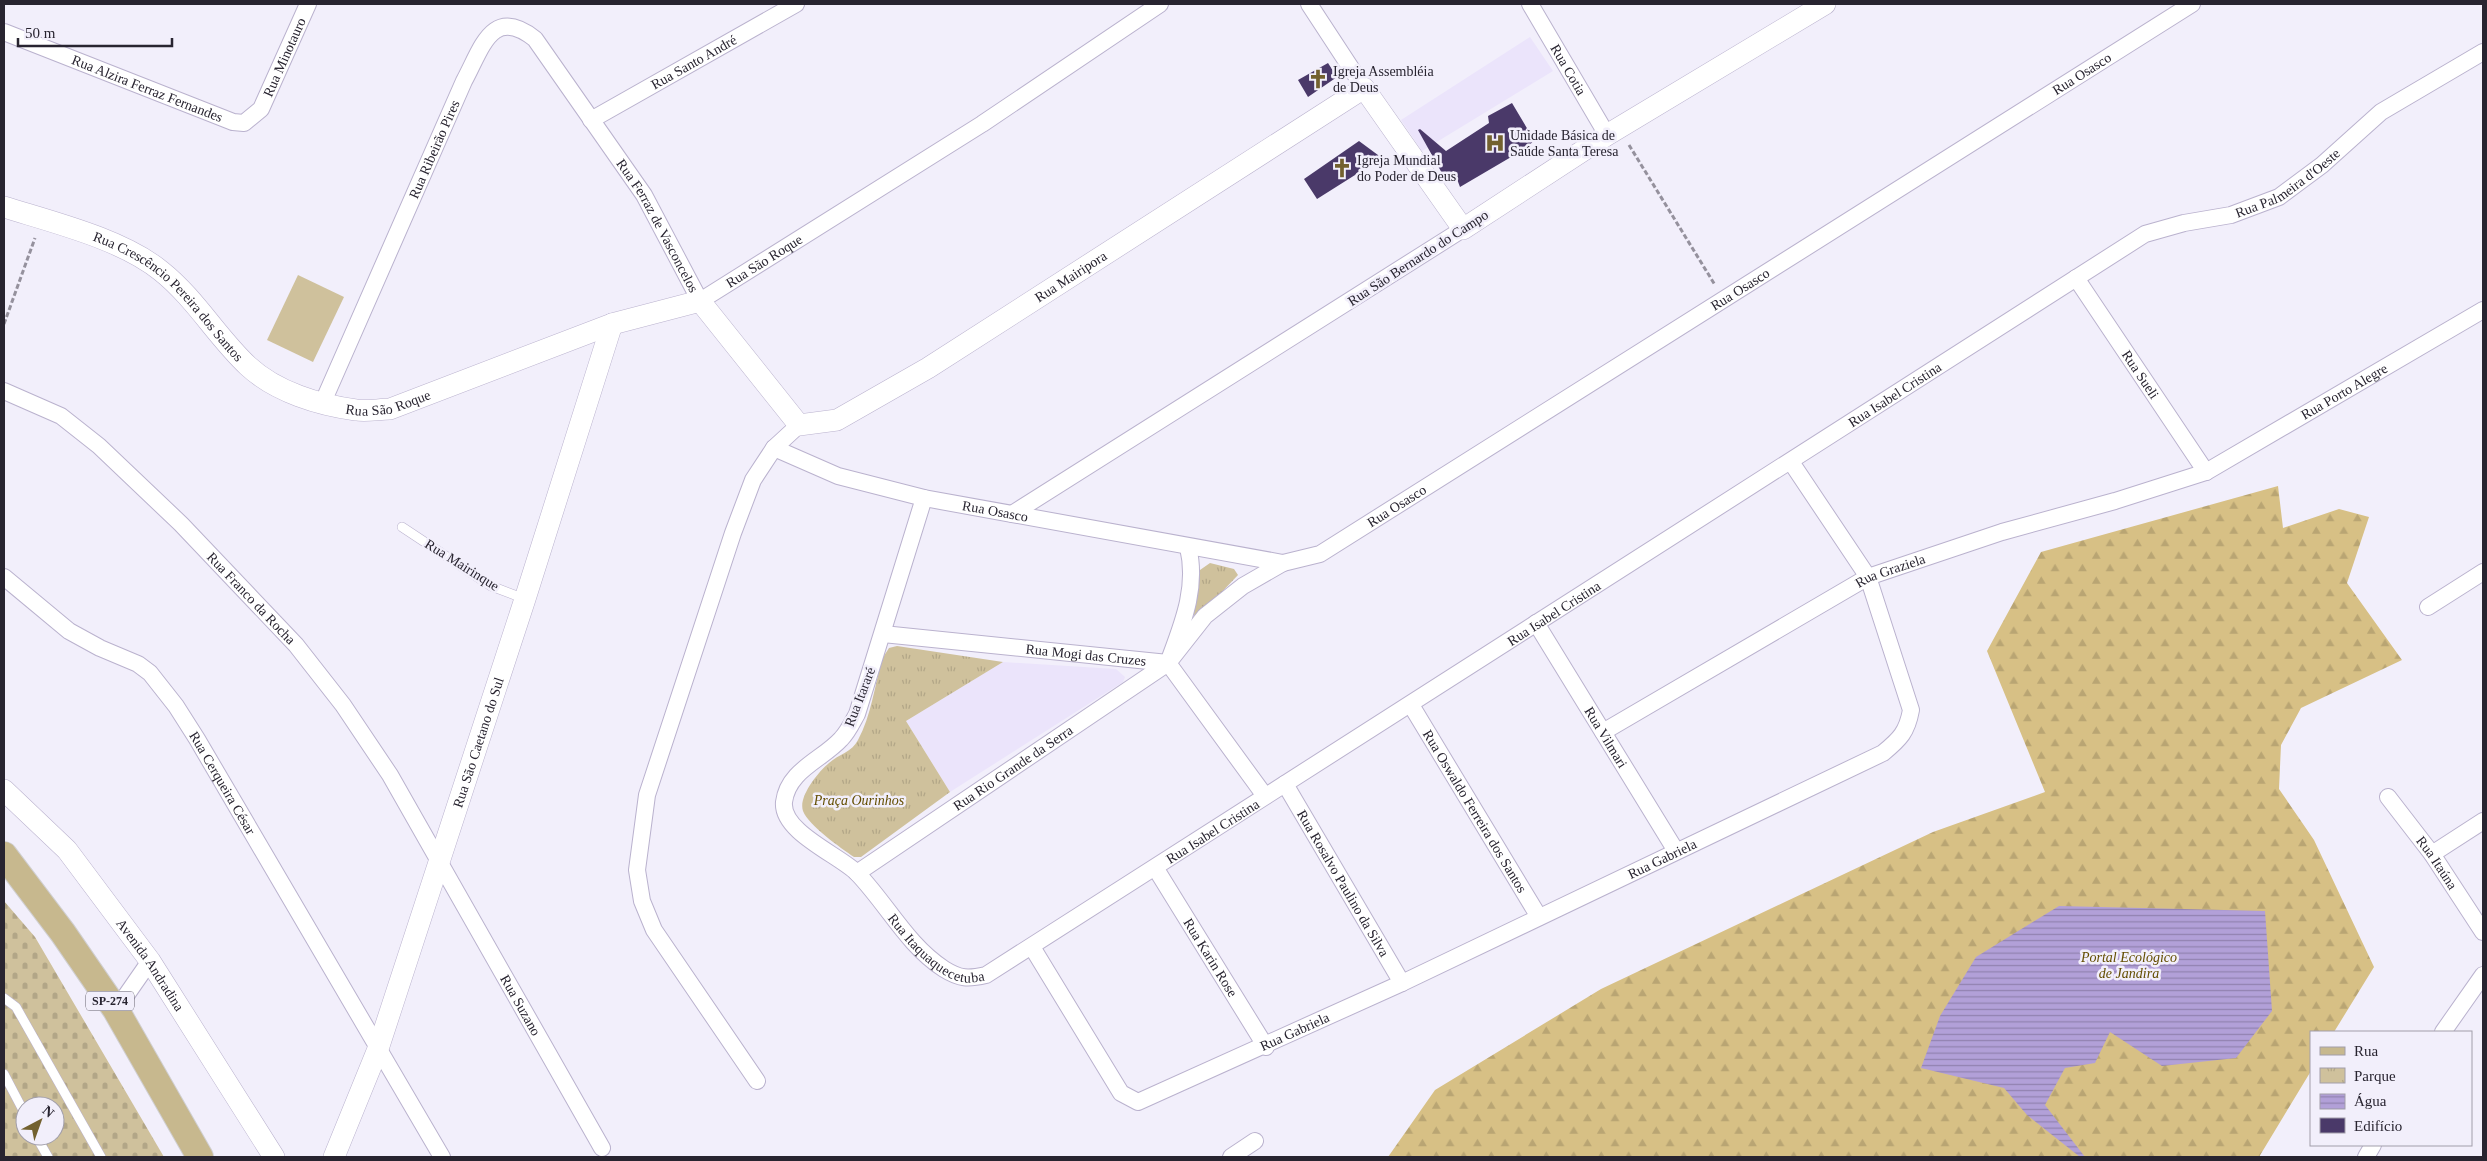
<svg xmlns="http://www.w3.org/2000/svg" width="2487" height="1161" font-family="Georgia,serif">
	<defs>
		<pattern id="forest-firs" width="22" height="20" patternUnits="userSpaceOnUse" patternTransform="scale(1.25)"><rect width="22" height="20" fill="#d7c085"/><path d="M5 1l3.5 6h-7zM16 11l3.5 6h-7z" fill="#b9a573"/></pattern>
		<pattern id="cemetery-stones" width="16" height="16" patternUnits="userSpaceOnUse" patternTransform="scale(1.25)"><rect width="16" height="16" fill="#cfc19c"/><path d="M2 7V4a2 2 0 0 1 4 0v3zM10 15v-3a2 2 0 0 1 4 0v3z" fill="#b2a687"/></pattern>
		<pattern id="park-tufts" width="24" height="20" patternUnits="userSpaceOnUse" patternTransform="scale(1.25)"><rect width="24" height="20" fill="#cfc19c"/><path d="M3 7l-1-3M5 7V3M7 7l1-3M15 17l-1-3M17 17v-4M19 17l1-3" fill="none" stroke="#b2a687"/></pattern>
		<pattern id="water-rules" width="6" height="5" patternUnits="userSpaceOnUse" patternTransform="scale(1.25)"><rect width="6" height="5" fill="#b2a0d8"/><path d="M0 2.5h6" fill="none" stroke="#9182b0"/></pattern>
	</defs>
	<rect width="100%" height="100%" fill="#f2effb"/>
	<path fill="#ebe4fb" d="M1530,37L1553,71L1422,151L1401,120Z
		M1003,662L1116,669L1125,677L1123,682L950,792L906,721Z"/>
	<path fill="url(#forest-firs)" d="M2278,486L2283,528L2339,509L2369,517L2347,583L2402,660L2301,708L2281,745L2279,789L2314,840L2374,967L2334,1032H2311V1071L2259,1157H1388L1435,1090L1601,989L1933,832L2045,792L1987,651L2041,552Z"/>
	<path fill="url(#cemetery-stones)" fill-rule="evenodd" d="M4,901L35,937L164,1157H4ZM25,1106H55V1136H25Z"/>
	<path fill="url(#park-tufts)" d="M1210,563L1234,569L1238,575L1198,617L1193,614L1200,570Z
		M897,646L1003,662L906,721L950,792L861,857H854C841,848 809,826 803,811C798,797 818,772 829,763C839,754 852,752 858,740C871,716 875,685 882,659L889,648Z"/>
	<path fill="#cfc19c" d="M298,275L344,297L313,362L267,340Z"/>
	<path fill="url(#water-rules)" d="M2059,906L2265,911L2272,1011L2236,1058L2162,1066L2110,1032L2095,1063L2065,1068L2045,1105L2085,1157H2080L2027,1115L2004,1088L1921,1068L1940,1016L1976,957Z"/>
	<path fill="#4a3969" d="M1328,63L1337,77L1308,97L1298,80Z
		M1512,103L1534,140L1528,147L1460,187L1454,171L1443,175L1418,130L1420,129L1446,151L1489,123L1488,116Z
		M1359,141L1382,158L1317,199L1304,179Z"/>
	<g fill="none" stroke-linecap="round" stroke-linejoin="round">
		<defs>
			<path id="service" d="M402,527L491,586L525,599
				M4,998L16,1007L101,1157
				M4,1074L25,1114
				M36,1136L48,1157"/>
			<g id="minor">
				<path d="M1309,4L1364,88"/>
				<path id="s1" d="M1530,4L1607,135"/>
				<path id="s2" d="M4,32L233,122L244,123L261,109L308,4"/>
				<path id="s3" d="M591,120L796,4"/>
				<path id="s4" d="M2076,278L2206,472"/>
				<path id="s5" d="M4,391L61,416L99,446L181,524L296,645L343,705L390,775L602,1148"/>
				<path id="s6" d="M323,402L464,81C482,48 492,5 535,39L644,195L700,301L982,124L1160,4"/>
				<path id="s7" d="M774,448L838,476L924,498L1283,563L1320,554L2192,4"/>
				<path id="s8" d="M924,498L857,714C852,723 848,732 841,739C822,760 788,770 784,802C781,832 839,855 857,873C887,904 907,945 944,969C960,979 968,979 986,975C1374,730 1759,481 2145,234L2184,223L2231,215L2279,197L2322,165L2381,112L2483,52"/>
				<path d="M1012,514L1463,229"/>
				<path id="s9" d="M4,577L69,631L100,648L138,664L150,673L176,706L197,739L442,1157"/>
				<path d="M2428,607L2483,572"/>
				<path id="s10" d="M1536,623L1676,851"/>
				<path id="s11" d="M883,634L1168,663C1182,625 1198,588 1188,547"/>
				<path d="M1168,663L1265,796"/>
				<path id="s12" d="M1411,705L1539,917"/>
				<path id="s13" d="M1603,732L1868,577L2002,532L2115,501L2206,472L2483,310"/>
				<path id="s14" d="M1285,784L1402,983"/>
				<path id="s15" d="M2388,797L2432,854L2483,932"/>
				<path d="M2432,854L2483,821"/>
				<path id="s16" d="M1156,869L1266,1047"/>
				<path id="s17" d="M857,873L1168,663L1205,616L1243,586L1283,563"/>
				<path id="s18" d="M1032,947L1121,1093L1138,1102L1402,983L1883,753C1900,739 1907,732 1911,710L1868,577L1791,462"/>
				<path d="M116,1010L150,961"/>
				<path d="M2443,1032L2483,975"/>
				<path d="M757,1081L654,930L642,901L637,870L647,795L733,533L753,480L774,448L799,425"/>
				<path d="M1231,1157L1255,1141"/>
				<path d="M2366,1157L2373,1145"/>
			</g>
			<g id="tertiary">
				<path id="s19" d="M4,207C52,222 122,239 161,271C195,298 217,337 248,366C276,392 319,405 356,410C366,412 379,409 390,409L612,324L700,301L799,425L837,420L928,368L1364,88L1463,229L1607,135L1825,4"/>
				<path id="s20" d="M4,790L67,850L150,961L274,1157"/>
				<path id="s21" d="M334,1157L378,1049L525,599L612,324"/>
			</g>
			<path id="primary" d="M4,855L63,933L116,1010L200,1157"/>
		</defs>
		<use href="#service" stroke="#bab2ce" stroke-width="10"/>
		<use href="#minor" stroke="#bab2ce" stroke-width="18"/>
		<use href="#tertiary" stroke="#bab2ce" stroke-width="22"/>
		<use href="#primary" stroke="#d0cfd1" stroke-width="28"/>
		<path stroke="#95919d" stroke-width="3" stroke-dasharray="5 2.5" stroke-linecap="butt" d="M1629,145L1715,285
			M4,324L35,238"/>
		<use href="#service" stroke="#fff" stroke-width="9"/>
		<use href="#minor" stroke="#fff" stroke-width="16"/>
		<use href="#tertiary" stroke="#fff" stroke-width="21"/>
		<use href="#primary" stroke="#c7b88e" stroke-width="26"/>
	</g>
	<defs>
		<symbol id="church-bare" viewBox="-9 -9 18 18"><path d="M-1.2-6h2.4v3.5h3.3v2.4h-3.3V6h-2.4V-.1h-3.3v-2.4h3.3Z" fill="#73612f" stroke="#f2effb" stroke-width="2.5" paint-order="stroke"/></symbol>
		<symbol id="hospital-bare" viewBox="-9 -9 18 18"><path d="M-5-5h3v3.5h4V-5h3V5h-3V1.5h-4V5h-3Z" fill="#73612f" stroke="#f2effb" stroke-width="2.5" paint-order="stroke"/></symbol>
	</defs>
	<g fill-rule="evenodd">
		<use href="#church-bare" x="1304" y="65" width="28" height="28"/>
		<use href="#hospital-bare" x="1481" y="129" width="28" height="28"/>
		<use href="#church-bare" x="1328" y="154" width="28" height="28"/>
	</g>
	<g text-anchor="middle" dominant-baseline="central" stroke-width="5" stroke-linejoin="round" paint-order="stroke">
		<rect fill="#f2effb" stroke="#65616d" stroke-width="1" x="86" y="991.5" width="48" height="19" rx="4"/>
		<g font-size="12" font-weight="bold" fill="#282430">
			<text x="110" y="1001">SP-274</text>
		</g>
		<g font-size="14" fill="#282430" stroke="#f2effb">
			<text stroke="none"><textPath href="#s2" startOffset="336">Rua Minotauro</textPath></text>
			<text stroke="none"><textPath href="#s3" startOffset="118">Rua Santo André</textPath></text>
			<text stroke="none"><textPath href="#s1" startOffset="76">Rua Cotia</textPath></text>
			<text stroke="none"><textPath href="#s7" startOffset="1462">Rua Osasco</textPath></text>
			<text stroke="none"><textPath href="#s2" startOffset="154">Rua Alzira Ferraz Fernandes</textPath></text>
			<text stroke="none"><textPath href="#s6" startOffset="276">Rua Ribeirão Pires</textPath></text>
			<text stroke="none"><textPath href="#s8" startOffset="2152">Rua Palmeira d'Oeste</textPath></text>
			<text stroke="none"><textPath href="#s6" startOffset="678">Rua Ferraz de Vasconcelos</textPath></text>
			<text transform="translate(1418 258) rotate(-33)">Rua São Bernardo do Campo</text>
			<text stroke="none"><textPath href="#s6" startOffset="840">Rua São Roque</textPath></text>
			<text stroke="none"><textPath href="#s19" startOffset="1252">Rua Mairipora</textPath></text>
			<text stroke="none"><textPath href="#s7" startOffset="1058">Rua Osasco</textPath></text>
			<text stroke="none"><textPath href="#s19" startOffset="192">Rua Crescêncio Pereira dos Santos</textPath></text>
			<text stroke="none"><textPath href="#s4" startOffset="116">Rua Sueli</textPath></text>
			<text stroke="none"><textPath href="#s13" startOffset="821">Rua Porto Alegre</textPath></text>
			<text stroke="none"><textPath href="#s8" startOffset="1701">Rua Isabel Cristina</textPath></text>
			<text stroke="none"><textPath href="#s19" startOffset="451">Rua São Roque</textPath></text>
			<text stroke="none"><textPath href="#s7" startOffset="652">Rua Osasco</textPath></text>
			<text stroke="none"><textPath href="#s7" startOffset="231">Rua Osasco</textPath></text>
			<text transform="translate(462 565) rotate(32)">Rua Mairinque</text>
			<text stroke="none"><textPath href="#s13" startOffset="330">Rua Graziela</textPath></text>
			<text stroke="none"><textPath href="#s5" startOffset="326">Rua Franco da Rocha</textPath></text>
			<text stroke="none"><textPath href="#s8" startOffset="1296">Rua Isabel Cristina</textPath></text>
			<text stroke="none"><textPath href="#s11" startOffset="204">Rua Mogi das Cruzes</textPath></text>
			<text transform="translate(860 697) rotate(-69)">Rua Itararé</text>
			<text stroke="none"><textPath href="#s10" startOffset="134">Rua Vilmari</textPath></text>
			<text stroke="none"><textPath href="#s21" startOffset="439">Rua São Caetano do Sul</textPath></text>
			<text stroke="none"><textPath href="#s17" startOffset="188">Rua Rio Grande da Serra</textPath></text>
			<text stroke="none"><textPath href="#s9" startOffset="308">Rua Cerqueira César</textPath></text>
			<text stroke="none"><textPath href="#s12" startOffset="124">Rua Oswaldo Ferreira dos Santos</textPath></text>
			<text stroke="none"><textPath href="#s8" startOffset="891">Rua Isabel Cristina</textPath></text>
			<text stroke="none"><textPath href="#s18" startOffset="768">Rua Gabriela</textPath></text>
			<text stroke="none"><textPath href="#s15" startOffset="82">Rua Itaúna</textPath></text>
			<text stroke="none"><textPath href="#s14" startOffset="115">Rua Rosalvo Paulino da Silva</textPath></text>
			<text stroke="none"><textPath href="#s8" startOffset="562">Rua Itaquaquecetuba</textPath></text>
			<text stroke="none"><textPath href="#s16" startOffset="104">Rua Karin Rose</textPath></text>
			<text stroke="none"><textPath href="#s20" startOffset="229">Avenida Andradina</textPath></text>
			<text stroke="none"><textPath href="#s5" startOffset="816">Rua Suzano</textPath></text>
			<text stroke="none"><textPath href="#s18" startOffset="362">Rua Gabriela</textPath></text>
		</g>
		<g font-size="14" fill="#282430" stroke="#f2effb" text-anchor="start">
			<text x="1333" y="71">Igreja Assembléia<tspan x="1333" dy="16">de Deus</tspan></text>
			<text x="1510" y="135">Unidade Básica de<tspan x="1510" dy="16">Saúde Santa Teresa</tspan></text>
			<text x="1357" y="160">Igreja Mundial<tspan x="1357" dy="16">do Poder de Deus</tspan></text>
		</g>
		<g font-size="14" font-style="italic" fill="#634d00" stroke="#f2effb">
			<text x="859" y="800">Praça Ourinhos</text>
			<text x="2129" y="957">Portal Ecológico<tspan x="2129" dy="16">de Jandira</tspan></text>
		</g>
	</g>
	<rect width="2487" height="1161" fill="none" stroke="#282430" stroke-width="10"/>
	<rect x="2310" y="1031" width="162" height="115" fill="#f2effb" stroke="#a19eaa"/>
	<rect x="2320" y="1047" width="25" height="8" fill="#c7b88e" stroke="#a19eaa"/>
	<text x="2354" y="1056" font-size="15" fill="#282430">Rua</text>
	<rect x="2320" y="1068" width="25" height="15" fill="url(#park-tufts)" stroke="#a19eaa"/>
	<text x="2354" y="1081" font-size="15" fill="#282430">Parque</text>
	<rect x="2320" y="1094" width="25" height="15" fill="url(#water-rules)" stroke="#a19eaa"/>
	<text x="2354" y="1106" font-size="15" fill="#282430">Água</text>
	<rect x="2320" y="1118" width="25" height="15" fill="#4a3969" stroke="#a19eaa"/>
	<text x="2354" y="1131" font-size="15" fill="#282430">Edifício</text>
	<g transform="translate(40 1121) rotate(41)"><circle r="24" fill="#f2effb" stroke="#a19eaa"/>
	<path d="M0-4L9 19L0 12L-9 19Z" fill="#73612f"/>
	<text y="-8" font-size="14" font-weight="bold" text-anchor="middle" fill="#282430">N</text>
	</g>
	<path d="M18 38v8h154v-8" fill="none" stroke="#282430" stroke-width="2.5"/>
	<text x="25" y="38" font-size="15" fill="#282430" stroke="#f2effb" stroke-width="4" paint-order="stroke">50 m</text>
</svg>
